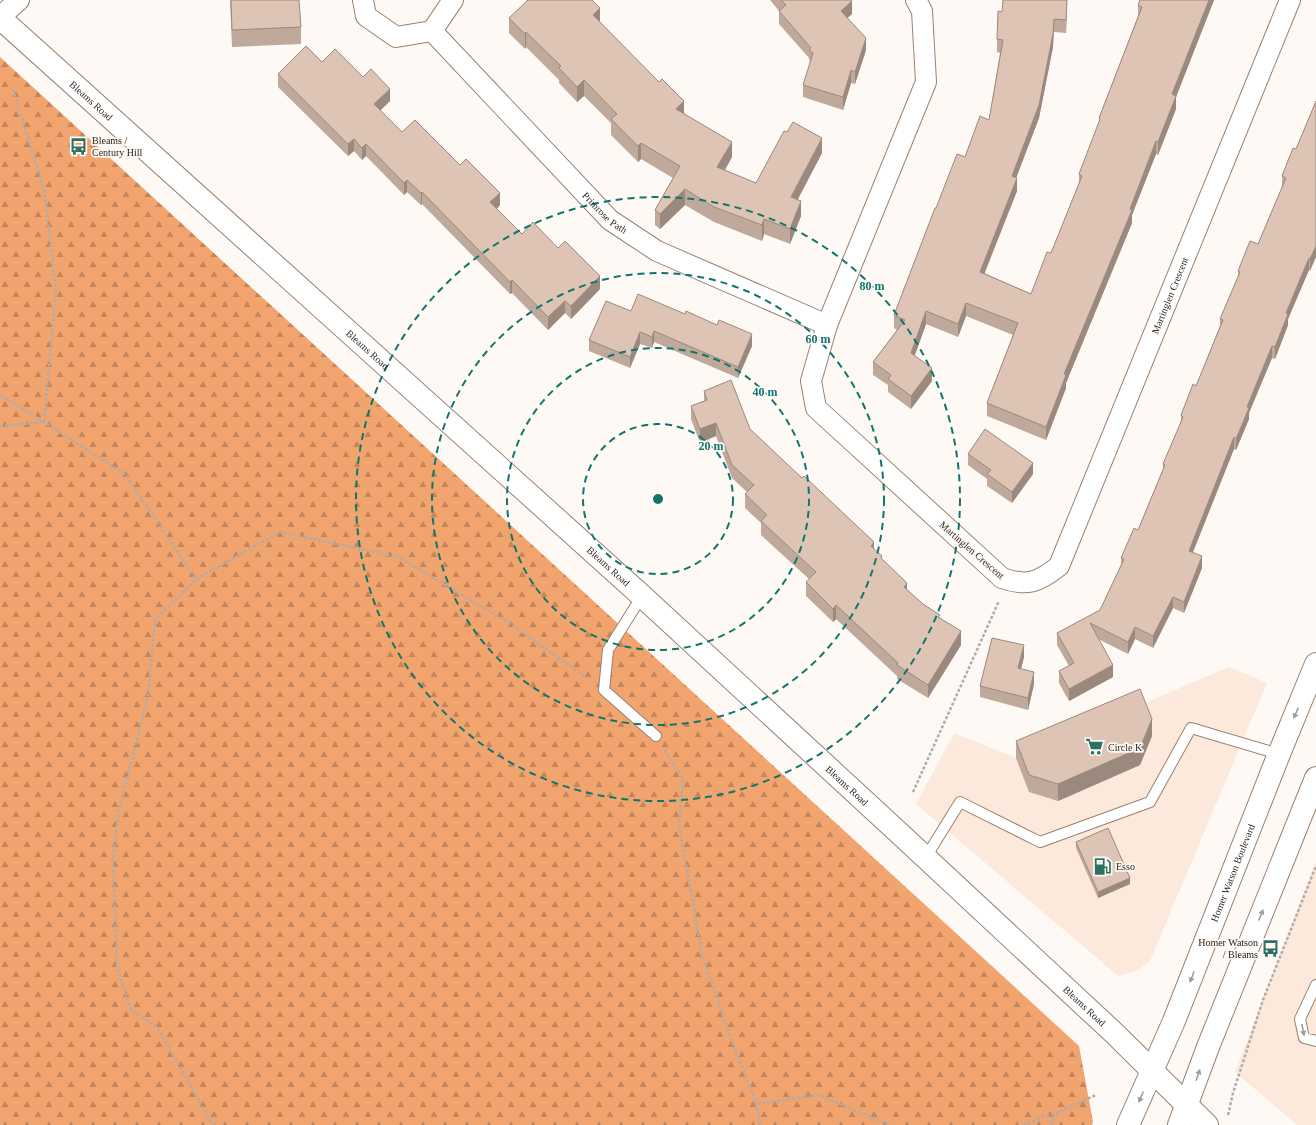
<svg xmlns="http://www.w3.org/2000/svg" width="1316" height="1125" font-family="Georgia,serif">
	<defs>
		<pattern id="forest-firs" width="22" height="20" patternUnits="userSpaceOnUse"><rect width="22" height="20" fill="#f2a46e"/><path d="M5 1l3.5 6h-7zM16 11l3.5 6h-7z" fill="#c4855a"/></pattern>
	</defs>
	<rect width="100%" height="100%" fill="#fef9f5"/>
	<path fill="#fde9dc" d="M1229,667L1267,683L1150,961L1137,971L1118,976L916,804L954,733L1016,758Z
		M1316,861V1125H1297L1235,1072Z"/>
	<path fill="url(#forest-firs)" d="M0,57L1079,1046L1093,1122L1092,1125H0Z"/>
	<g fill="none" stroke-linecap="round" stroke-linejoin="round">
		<defs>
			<path id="lane" d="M642,596L608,650L604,690L656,736
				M926,857L960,802L1040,842L1150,802L1191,728L1279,754
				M1316,985L1300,1019L1304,1038L1316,1041"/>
			<g id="street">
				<path d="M363,0L366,16L396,37L432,31L453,0"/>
				<path id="s1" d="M916,0L922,11L926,82L827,325L811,381L816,408L1002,578C1027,587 1039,582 1059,566L1290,0"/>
				<path d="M0,17L19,0"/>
				<path id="s2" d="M432,31L610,220L657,251L827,325"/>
			</g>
			<g id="secondary">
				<path id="s3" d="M0,18L642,596L898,832L1114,1033L1207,1125"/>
				<path id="s4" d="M1128,1125L1174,1021L1279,754L1316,664"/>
				<path d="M1179,1125L1208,1047L1316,778"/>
			</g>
		</defs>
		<use href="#lane" stroke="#998172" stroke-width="12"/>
		<use href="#street" stroke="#998172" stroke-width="22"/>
		<use href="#secondary" stroke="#998172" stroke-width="24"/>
		<path stroke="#b2aba7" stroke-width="2.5" stroke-dasharray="3 2" stroke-linecap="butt" d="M13,89L44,189L56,291L44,422
			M0,395L44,422L125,474L196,579
			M0,426L44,422
			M665,750L683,779L679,825L702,955L732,1042L757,1104L760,1125
			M913,792L999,601
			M757,1104L819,1095L889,1125
			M1228,1115L1233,1093L1263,1000L1316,866
			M215,1125L210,1120L157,1027L131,1010L117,967L113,860L118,814L148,696L155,620L196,579L280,532L398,557L506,621L587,678
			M1023,1125L1058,1112L1096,1095
			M1051,1125L1058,1112"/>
		<use href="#lane" stroke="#fff" stroke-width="10"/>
		<use href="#street" stroke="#fff" stroke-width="20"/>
		<use href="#secondary" stroke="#fff" stroke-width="22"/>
	</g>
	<path fill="#bea99b" d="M230,0L301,27V44L232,47Z
		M526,0H592L600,22L684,113L732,157L725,170L756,183L822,153L798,199L801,216L790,244L764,234L762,241L714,222L685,205L660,229L655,225V210L673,178L641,159L638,162L611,135V123L584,96L577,102L559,83V80L526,47L525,49L509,33V18L527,1Z
		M770,0H851L852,14L847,18L866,50L855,84L851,83L843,110L803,97V85L810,63L809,58L779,24V11Z
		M1067,0L1066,33L1054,32L1053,47L1039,118L1016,177L1017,191L984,273L1031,294L1051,253L1079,185V174L1099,124V118L1138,16V5L1140,0H1214L1176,97V109L1158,155L1156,154L1132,215V223L1066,383V388L1046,440L987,416V403L1013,335L966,316L958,337L926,324L915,355L932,381L911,409L888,392V385L873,375V362L897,330L894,328V315L936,208L965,157L989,120L1000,53L997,52V39L1002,12Z
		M322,62L363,77L390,101L380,110L402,132L460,165L500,205L497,209L522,234L558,248L600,289L571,319L565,313L548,330L512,293L510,294L422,204L421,205L407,192L404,195L366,156L362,160L354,151L348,156L278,87V74Z
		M1316,101L1310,271L1309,270L1288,319V325L1275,359L1272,358L1249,413V419L1236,450L1234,449L1193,552L1202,568L1184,613L1173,608L1153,648L1135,639L1128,654L1098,639L1113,677L1069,701L1059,683V671L1069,666L1057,645V633L1100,610L1121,566V558L1138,530L1163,469V464L1181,423V415L1196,386L1220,326V319L1238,278V271L1258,244L1282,187V176L1296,149Z
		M631,311L752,346L738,378L654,342L652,348L640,344L630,368L589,351V340Z
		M704,391L750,429L874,549L907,590L923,604L940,618L961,645L928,698L897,679V676L836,619L833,622L806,596V582L809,579L761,535V523L745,508V494L747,492L732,478L716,436L700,443L691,419V406L704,401Z
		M968,454L1033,474L1012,503L987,486V479L968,465Z
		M1024,657L1021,669L1034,684L1028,710L980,697V686Z
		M1152,736L1140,765L1058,801L1029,792L1016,758V741Z
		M1076,842L1130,884L1098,898L1076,848Z"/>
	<path fill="#9b897e" d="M1067,0L1066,33V20Z
		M1209,0H1214L1176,97V109L1158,155V142L1172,94Z
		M852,1V14L841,24V11Z
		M600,8V24L593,15Z
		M1054,19L1053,47L1039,118L1012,189V176Z
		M526,32V47L525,49V34Z
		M866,38V50L855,84V72Z
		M851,70V83L843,110V97Z
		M584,80V96L577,102V87Z
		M390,89V101L374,117V104Z
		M684,101V116L676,109Z
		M822,138V153L791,212V197Z
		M354,139V151L348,156V144Z
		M1156,141V154L1132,215V223L1066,383V388L1046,440V427L1064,374Z
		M732,142V157L717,183V167Z
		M641,143V159L638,162V146Z
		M366,144V156L362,160V148Z
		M1017,178V191L980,285V272Z
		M407,180V192L404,195V183Z
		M685,189V205L660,229V214Z
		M422,192V204L421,205V193Z
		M500,193V205L490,215V202Z
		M801,201V216L790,244V229Z
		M764,219V234L762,241V225Z
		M1316,246V257L1310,271V259Z
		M1309,258V270L1288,319V325L1275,359V347L1286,313Z
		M600,276V289L571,319V306Z
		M512,280V293L510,294V282Z
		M565,301V313L548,330V317Z
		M966,303V316L958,337V324Z
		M926,311V324L911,366V353Z
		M654,331V342L652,348V337Z
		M640,332V344L630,368V357Z
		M752,334V346L738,378V367Z
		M1272,346V358L1249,413V419L1236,450V439L1247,407Z
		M932,368V381L911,409V396Z
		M716,423V436L700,443V429Z
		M1234,437V449L1189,562V551Z
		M1033,463V474L1012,503V492Z
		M874,542V555L871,546Z
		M1202,556V568L1184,613V602Z
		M907,583V596L904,587Z
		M1173,597V608L1153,648V636Z
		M836,605V619L833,622V609Z
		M1135,627V639L1128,654V642Z
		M961,631V645L928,698V685Z
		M1024,645V657L1018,680V668Z
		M1113,665V677L1069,701V689Z
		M1034,672V684L1028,710V698Z
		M1152,719V736L1140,765L1058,801V784Z
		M1130,878V884L1098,898V892Z"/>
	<path fill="#ddc4b4" stroke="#9b897e" d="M231,0H299L301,27L232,30Z
		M528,0H592L600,8L593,15L659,82L662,79L684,101L676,109L732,142L717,167L756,183L784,131L787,132L793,122L822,138L791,197L801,201L790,229L764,219L762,225L714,207L685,189L660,214L655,210L680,166L641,143L638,146L611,119L617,114L584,80L577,87L559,68L561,66L526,32L525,34L509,18Z
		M781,0H851L852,1L841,11L866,38L855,72L851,70L843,97L803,85L813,53L809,50L811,48L779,11L786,5Z
		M1003,0H1067L1066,20L1054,19L1053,34L1039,105L1012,176L1017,178L980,272L1031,294L1047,252L1051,253L1082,176L1079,174L1100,119L1099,118L1142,7L1138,5L1140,0H1209L1172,94L1176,96L1158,142L1156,141L1130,209L1132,210L1064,374L1066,375L1046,427L987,403L1018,323L966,303L958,324L926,311L911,353L932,368L911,396L888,379L891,375L873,362L905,320L894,315L935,208H936L957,154L965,157L980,116L989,120L1003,40L997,39L998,11L1002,12Z
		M306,46L322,62L335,49L363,77L371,69L390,89L374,104L402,132L415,120L460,165L466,159L500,193L490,202L522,234L533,222L558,248L565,241L600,276L571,306L565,301L548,317L512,280L510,282L422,192L421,193L407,180L404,183L366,144L362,148L354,139L348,144L278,74Z
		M1316,101V246L1310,259L1309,258L1286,313L1288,314L1275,347L1272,346L1247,407L1249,408L1236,439L1234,437L1189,551L1202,556L1184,602L1173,597L1153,636L1135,627L1128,642L1090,623L1113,665L1069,689L1059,671L1074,663L1057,633L1100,610L1124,559L1121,558L1134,528L1138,530L1165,465L1163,464L1183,417L1181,415L1193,384L1196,386L1223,320L1220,319L1240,272L1238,271L1250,241L1258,244L1286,178L1282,176L1293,148L1296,149Z
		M638,294L685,314L686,311L717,325L719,320L752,334L738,367L654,331L652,337L640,332L630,357L589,340L606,301L631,311Z
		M731,380L750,429L802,478L804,476L874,542L871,546L882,556L881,558L907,583L904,587L923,604L940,615L938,617L961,631L928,685L897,665L898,663L836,605L833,609L806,582L816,572L761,521L767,515L745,494L754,485L732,465L716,423L700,429L691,406L707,400L704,391Z
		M985,429L1033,463L1012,492L987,474L991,470L968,454Z
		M992,638L1024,645L1018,668L1034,672L1028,698L980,686Z
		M1140,689L1152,719L1140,748L1058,784L1029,775L1016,741Z
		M1108,828L1130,878L1098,892L1076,842Z"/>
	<defs><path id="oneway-solid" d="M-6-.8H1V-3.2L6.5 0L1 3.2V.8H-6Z"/></defs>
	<g fill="#a19d9a">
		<use href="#oneway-solid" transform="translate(1296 713) rotate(113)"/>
		<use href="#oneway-solid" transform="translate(1261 915) rotate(-68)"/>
		<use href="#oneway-solid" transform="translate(1192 977) rotate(111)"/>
		<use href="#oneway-solid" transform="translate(1303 1030) rotate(79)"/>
		<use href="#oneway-solid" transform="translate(1198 1075) rotate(-71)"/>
		<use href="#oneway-solid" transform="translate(1141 1097) rotate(113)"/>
	</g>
	<g fill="none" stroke="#0f766e" stroke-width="2" stroke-dasharray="7 5">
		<circle cx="658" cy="499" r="75"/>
		<circle cx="658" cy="499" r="151"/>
		<circle cx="658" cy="499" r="226"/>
		<circle cx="658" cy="499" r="302"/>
	</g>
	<defs>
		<symbol id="bus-bare" viewBox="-9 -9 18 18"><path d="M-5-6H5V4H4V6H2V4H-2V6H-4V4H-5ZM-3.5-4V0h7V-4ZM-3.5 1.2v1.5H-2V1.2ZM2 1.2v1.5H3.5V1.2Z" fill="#2f7161" stroke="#fef9f5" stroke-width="2.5" paint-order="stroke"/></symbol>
		<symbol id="supermarket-bare" viewBox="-9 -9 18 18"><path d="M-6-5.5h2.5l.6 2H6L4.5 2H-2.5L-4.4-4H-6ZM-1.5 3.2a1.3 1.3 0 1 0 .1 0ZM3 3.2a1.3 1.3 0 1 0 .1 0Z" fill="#2f7161" stroke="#fef9f5" stroke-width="2.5" paint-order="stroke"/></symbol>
		<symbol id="fuel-bare" viewBox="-9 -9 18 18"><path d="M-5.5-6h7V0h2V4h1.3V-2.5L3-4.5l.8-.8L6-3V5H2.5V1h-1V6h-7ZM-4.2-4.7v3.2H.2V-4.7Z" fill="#2f7161" stroke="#fef9f5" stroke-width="2.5" paint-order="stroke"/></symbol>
	</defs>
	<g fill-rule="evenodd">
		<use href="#bus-bare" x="66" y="134" width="25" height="25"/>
		<use href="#supermarket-bare" x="1082" y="734" width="25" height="25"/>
		<use href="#fuel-bare" x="1090" y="854" width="25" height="25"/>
		<use href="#bus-bare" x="1258" y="936" width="25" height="25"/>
	</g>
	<g text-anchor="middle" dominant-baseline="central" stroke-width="3.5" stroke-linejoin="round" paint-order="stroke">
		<g font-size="10" fill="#2f251f" stroke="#fef9f5">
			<text stroke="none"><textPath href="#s3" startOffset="123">Bleams Road</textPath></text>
			<text stroke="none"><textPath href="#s2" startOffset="251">Primrose Path</textPath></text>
			<text stroke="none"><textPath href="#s1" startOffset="1038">Martinglen Crescent</textPath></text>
			<text stroke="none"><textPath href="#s3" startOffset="495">Bleams Road</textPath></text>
			<text transform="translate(972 550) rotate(41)">Martinglen Crescent</text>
			<text stroke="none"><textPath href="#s3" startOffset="819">Bleams Road</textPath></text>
			<text stroke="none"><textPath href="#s3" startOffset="1143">Bleams Road</textPath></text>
			<text stroke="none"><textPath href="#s4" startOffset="273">Homer Watson Boulevard</textPath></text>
			<text stroke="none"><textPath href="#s3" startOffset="1467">Bleams Road</textPath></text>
		</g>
		<g font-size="10" fill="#2f251f" stroke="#fef9f5" text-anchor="start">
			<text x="92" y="140">Bleams /<tspan x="92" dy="12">Century Hill</tspan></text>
			<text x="1108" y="747">Circle K</text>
			<text x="1116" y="866">Esso</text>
			<text x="1258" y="942" text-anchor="end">Homer Watson<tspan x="1258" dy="12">/ Bleams</tspan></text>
		</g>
	</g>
	<circle cx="658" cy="499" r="6" fill="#0f766e" stroke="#fef9f5" stroke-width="2"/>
	<g font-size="12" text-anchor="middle" font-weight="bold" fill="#0f766e" stroke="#fef9f5" stroke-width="3.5" stroke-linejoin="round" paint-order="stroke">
		<text x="872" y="290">80 m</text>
		<text x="818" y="343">60 m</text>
		<text x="765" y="396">40 m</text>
		<text x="711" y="450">20 m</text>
	</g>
</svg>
